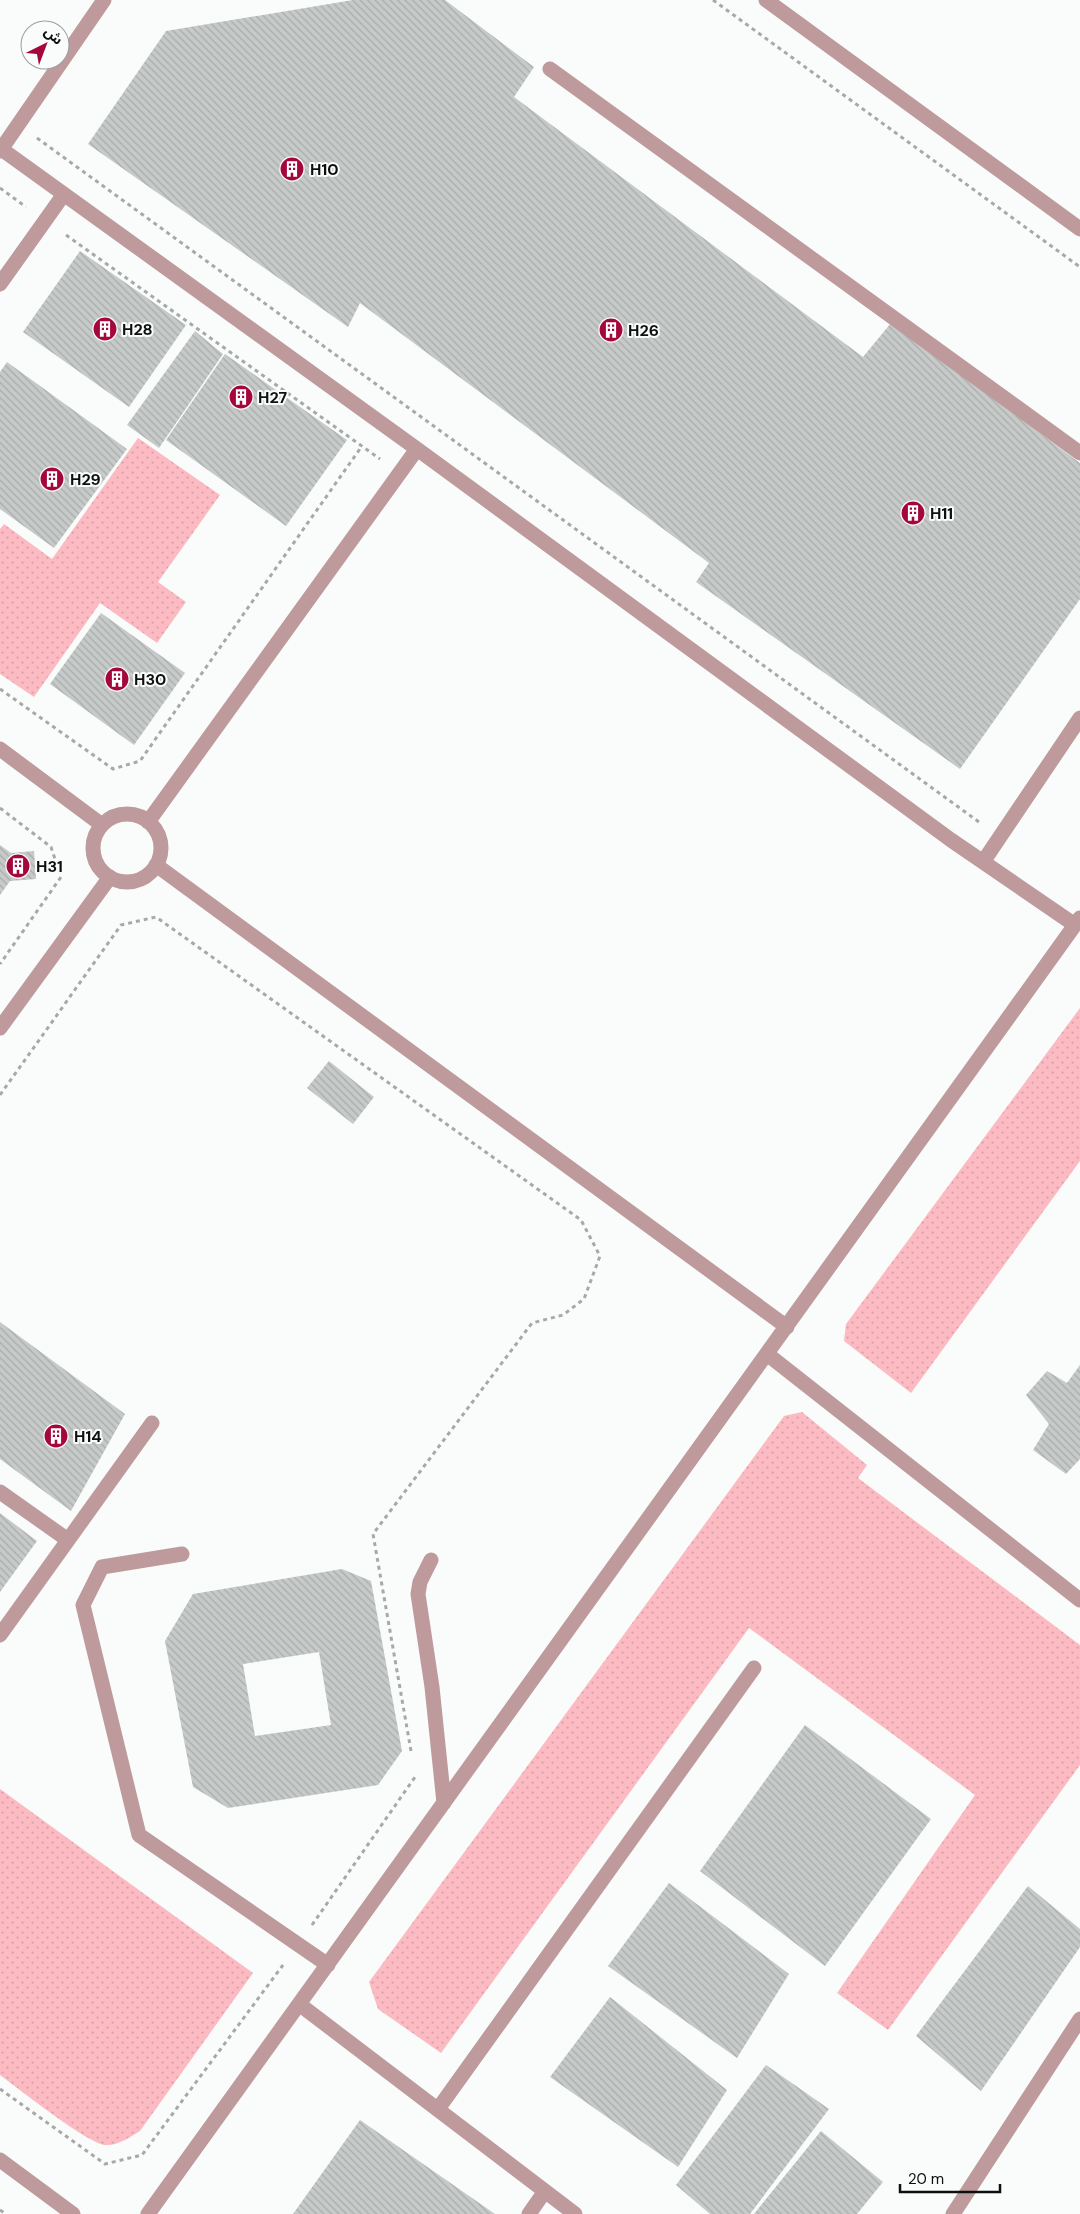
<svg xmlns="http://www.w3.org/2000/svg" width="1080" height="2214" font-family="'DM Sans','Noto Sans Arabic',sans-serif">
	<defs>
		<pattern id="grass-dots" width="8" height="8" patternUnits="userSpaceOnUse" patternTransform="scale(1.25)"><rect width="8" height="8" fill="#fcbbc2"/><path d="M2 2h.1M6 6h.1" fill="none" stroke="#d7a0a6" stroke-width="1.8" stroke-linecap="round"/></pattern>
		<pattern id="building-back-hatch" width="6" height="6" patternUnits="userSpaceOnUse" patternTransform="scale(1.25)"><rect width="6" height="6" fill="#c6cac8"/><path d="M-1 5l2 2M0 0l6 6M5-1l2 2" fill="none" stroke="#a9acab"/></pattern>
	</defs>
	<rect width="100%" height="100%" fill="#f9fcfa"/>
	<path fill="url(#grass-dots)" d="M138,438L220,495L158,582L186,602L157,643L100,603L34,697L0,674V529L4,524L52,559Z
		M1080,1008V1161L911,1393L844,1341L846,1324Z
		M802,1412L867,1465L858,1478L1080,1645V1765L888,2030L837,1993L975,1795L749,1628L441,2053L378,2009L369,1982L784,1416Z
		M0,1789L253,1973L140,2131C130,2137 118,2146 105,2145C87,2143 19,2089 0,2075Z"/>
	<path fill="url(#building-back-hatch)" fill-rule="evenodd" d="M353,0H445L534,67L514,97L863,357L891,323L1080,463V599L960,769L696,582L709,563L360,303L348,327L88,144L166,31Z
		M80,251L186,325L129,407L23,332Z
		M195,331L223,354L159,448L127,425Z
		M225,354L347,440L286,526L166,440Z
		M7,362L127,449L54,548L0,509V372Z
		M101,613L185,673L134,745L50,684Z
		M0,845L11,853L34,851L36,879L10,881L0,895Z
		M329,1061L374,1097L353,1124L307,1088Z
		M0,1322L125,1414L71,1511L0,1459Z
		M1080,1365V1459L1066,1474L1033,1450L1049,1424L1026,1395L1047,1371L1067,1383Z
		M0,1513L37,1541L0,1592Z
		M342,1569L371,1581L402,1751L378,1785L228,1808L193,1787L165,1641L193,1594ZM319,1652L331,1725L255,1736L243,1664Z
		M805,1725L931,1819L825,1966L700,1871Z
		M669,1883L789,1974L737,2058L608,1966Z
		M1028,1886L1080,1929V1947L981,2091L916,2036Z
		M610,1997L727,2090L678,2167L550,2077Z
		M766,2065L829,2109L750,2214H710L676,2185Z
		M360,2120L495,2214H293Z
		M821,2131L883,2182L857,2214H754Z"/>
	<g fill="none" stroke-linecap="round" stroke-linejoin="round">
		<path stroke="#a6a9a7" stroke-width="3" stroke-dasharray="4 4" stroke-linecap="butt" d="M713,0L1080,267
			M37,138L979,822
			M0,188L26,207
			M66,235L380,459
			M0,689L113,769L140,761L362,446
			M0,808L51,847L61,877L0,964
			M0,1095L121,925L156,917L581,1220L600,1256L584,1299L563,1315L532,1323L373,1534L411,1751
			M312,1925L415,1777
			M0,2089L105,2164L142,2155L283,1965
			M0,2210L6,2214"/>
		<path stroke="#be9a9d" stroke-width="15" d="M766,0L1080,229
			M550,69L1080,453
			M0,148L417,449L951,840L1075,925
			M0,151L104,0
			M0,284L64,194
			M0,749L102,825
			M93 848a34 34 0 1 1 68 0a34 34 0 1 1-68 0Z
			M148,822L417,449
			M983,862L1080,718
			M156,865L787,1327
			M0,1028L110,877
			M767,1354L1080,1600
			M0,1492L68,1540
			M182,1554L102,1567L83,1605L139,1835L328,1965
			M431,1560L420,1582L418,1594L432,1687L444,1803
			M0,1635L152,1423
			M299,2004L575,2214
			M438,2109L754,1668
			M0,2160L73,2214
			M148,2214L1080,918
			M529,2214L545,2191
			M953,2214L1080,2019"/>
	</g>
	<defs>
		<symbol id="building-disc" viewBox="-11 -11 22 22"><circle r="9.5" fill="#a3073c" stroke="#f9fcfa"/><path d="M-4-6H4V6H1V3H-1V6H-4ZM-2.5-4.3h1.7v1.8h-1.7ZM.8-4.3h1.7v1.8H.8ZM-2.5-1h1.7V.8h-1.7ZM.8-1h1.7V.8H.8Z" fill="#fff"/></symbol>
	</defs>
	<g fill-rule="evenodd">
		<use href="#building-disc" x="278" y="155" width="28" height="28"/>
		<use href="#building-disc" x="91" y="315" width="28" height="28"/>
		<use href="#building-disc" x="597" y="316" width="28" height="28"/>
		<use href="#building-disc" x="227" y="383" width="28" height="28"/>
		<use href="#building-disc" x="38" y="465" width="28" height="28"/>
		<use href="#building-disc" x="899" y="499" width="28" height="28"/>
		<use href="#building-disc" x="103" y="665" width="28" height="28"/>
		<use href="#building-disc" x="4" y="852" width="28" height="28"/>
		<use href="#building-disc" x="42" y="1422" width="28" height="28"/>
	</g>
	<g text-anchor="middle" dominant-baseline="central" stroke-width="4" stroke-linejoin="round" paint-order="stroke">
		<g font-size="16" font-weight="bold" fill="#0e100f" stroke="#f9fcfa" text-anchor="start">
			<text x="310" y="169">H10</text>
			<text x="122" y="329">H28</text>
			<text x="628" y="330">H26</text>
			<text x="258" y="397">H27</text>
			<text x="70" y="479">H29</text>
			<text x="930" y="513">H11</text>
			<text x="134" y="679">H30</text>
			<text x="36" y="866">H31</text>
			<text x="74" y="1436">H14</text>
		</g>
	</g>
	<g transform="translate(45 45) rotate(42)"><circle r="24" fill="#f9fcfa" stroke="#9b9e9c"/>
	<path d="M0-4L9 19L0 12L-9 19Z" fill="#a3073c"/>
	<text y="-8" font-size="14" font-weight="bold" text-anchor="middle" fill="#0e100f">ش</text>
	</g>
	<path d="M900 2184v8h100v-8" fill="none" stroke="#0e100f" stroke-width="2.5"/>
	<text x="908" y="2184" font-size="15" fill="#0e100f" stroke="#f9fcfa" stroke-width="4" paint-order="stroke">20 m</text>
</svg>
